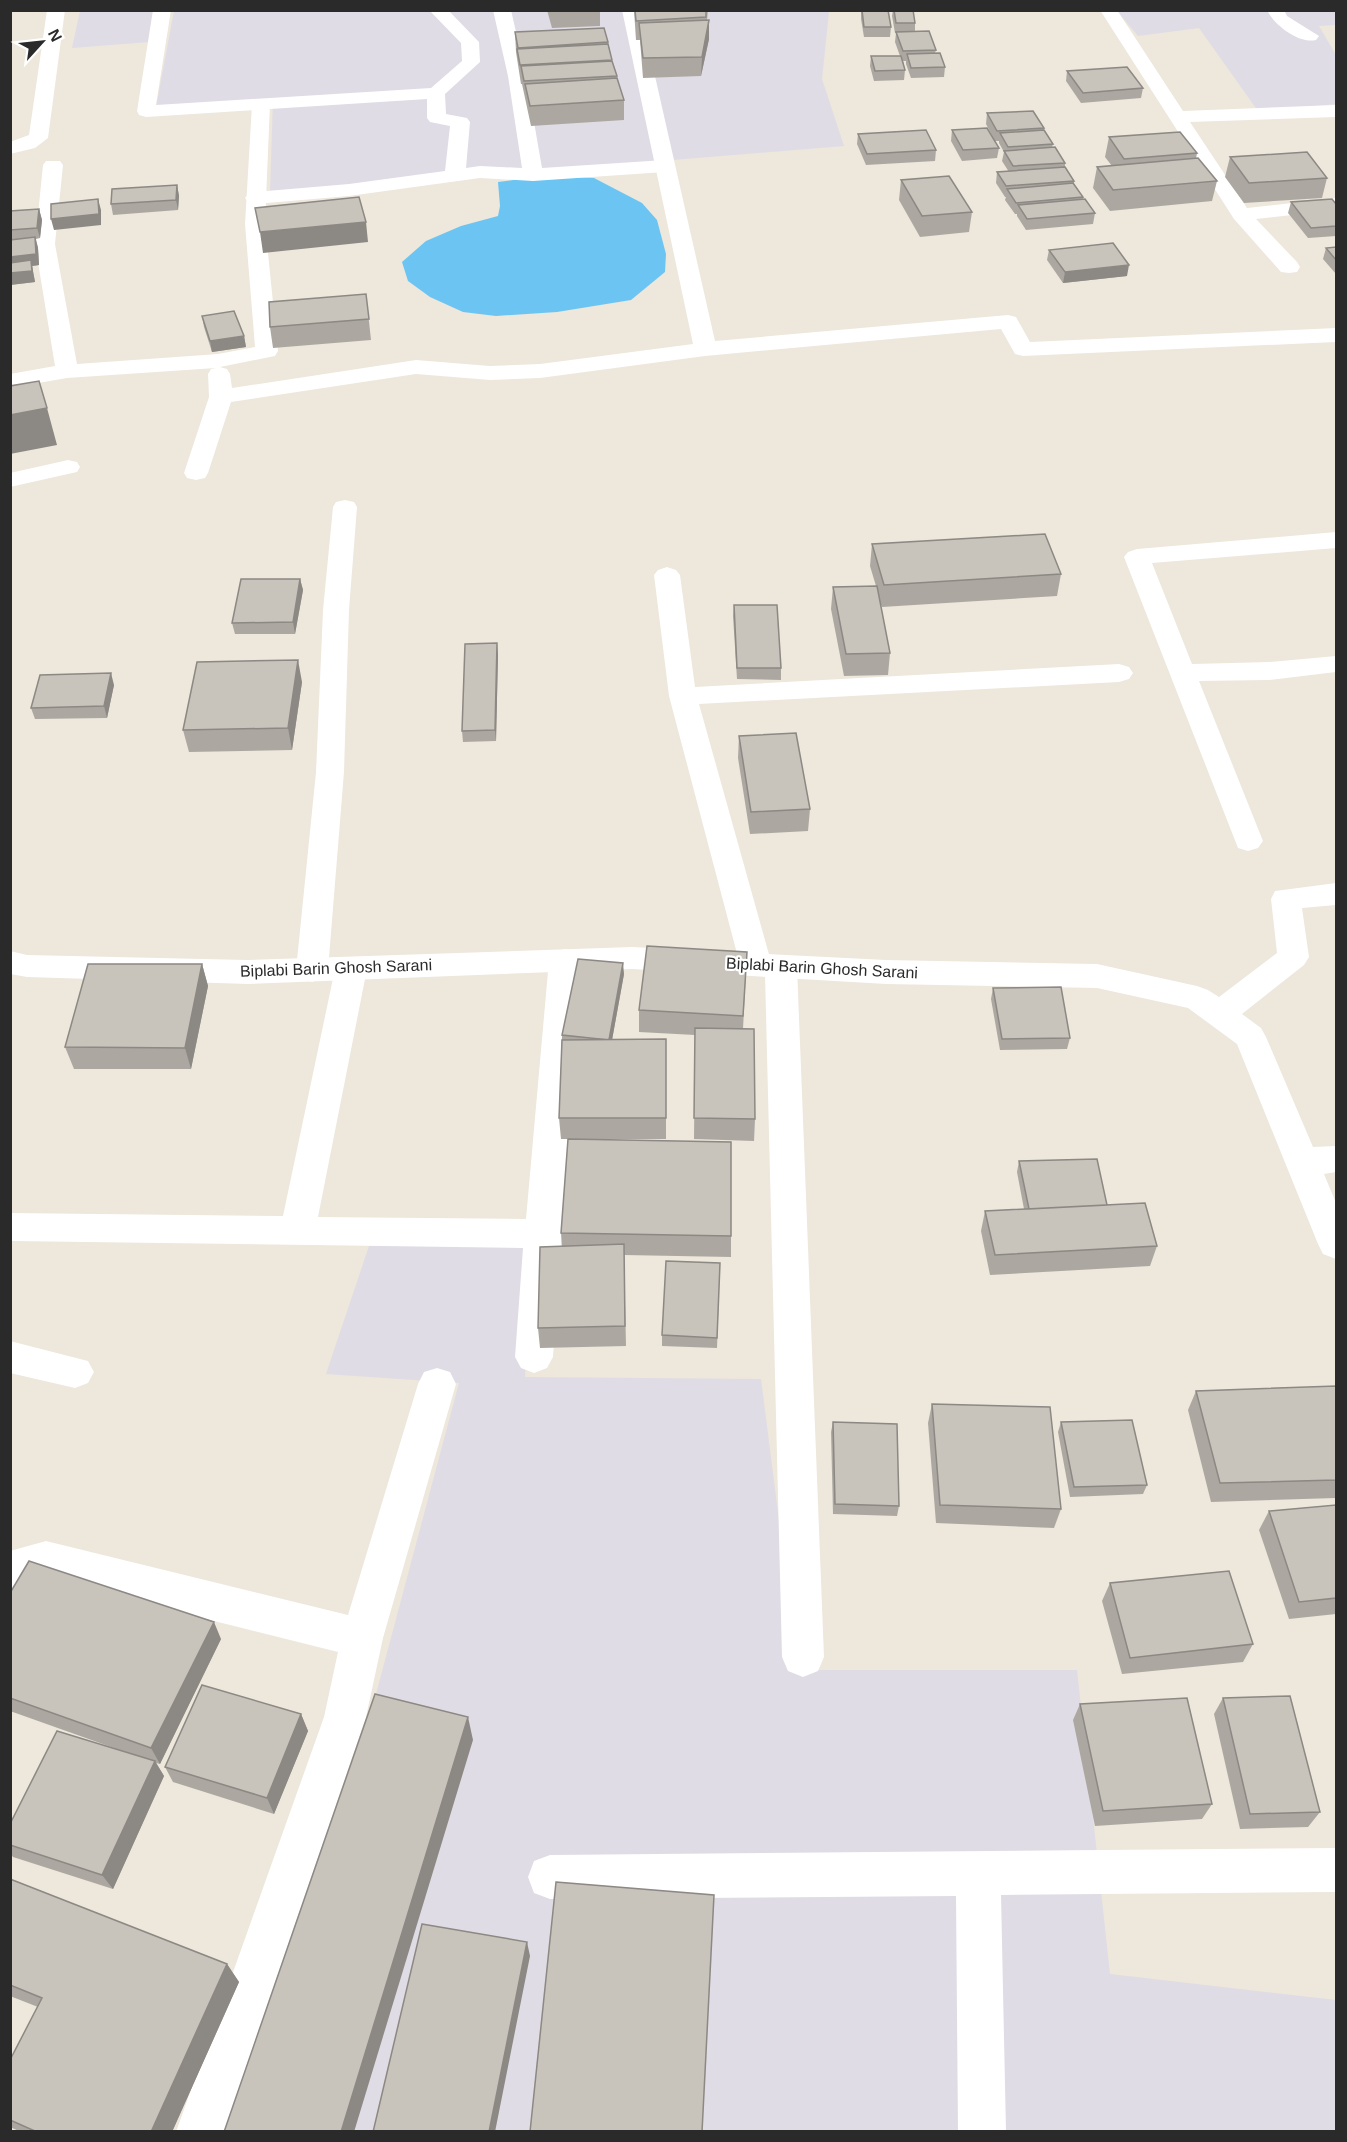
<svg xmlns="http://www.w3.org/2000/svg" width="1347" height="2142" font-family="Helvetica,sans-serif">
	<rect width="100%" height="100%" fill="#ede7dc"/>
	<path fill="#dfdce5" d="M80,11H157L149,42L72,48Z
		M174,11H836L829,12L822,79L844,146L270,193L273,99L156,107Z
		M1117,11H1336V25L1319,26L1336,55V104L1258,111L1199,28L1138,36Z
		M531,1242L525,1377L761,1379L798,1670H1077L1110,1974L1336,2000V2131L221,2132L368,1724L459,1383L326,1374L369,1246Z"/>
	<path fill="#6cc4f2" d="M543,176L594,178L642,203L657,220L666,254L665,272L631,300L557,312L496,316L463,312L430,297L408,281L402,262L426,241L461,226L498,216L500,206L498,182Z"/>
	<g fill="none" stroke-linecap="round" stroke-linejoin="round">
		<path fill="#fff" fill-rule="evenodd" d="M47,10H65L48,138L35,148L10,154V142L29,135Z
			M153,10H171L156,105L431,88L462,61L461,43L429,10H448L479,42L480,62L445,94L446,114L467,118L470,122L466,168L480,166L522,168L508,76L493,10H511L526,76L542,168L665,160L672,162L675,166L672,170L665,172L533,181L480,178L349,196L255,204L248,202L245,198L248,194L255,192L349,184L445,171L450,126L430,122L427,118V99L146,117L139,115L137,111Z
			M1100,10H1117L1183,111L1336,105V117L1190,122L1247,208L1336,198V210L1256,219L1297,262L1300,267L1297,272L1289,273L1281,272L1234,219Z
			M1267,10H1284L1287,16L1319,36L1316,40C1299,44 1274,25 1267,10Z
			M345,500L354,502L357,507L349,610L344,772L328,970L323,978L312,982L301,978L296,970L316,772L323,610L333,507L336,502Z
			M1336,532V548L1152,563L1192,664L1269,662L1336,656V672L1269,680L1199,681L1263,841L1258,848L1248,851L1238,848L1124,557L1128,552L1137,549Z
			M667,567L676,570L680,575L695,687L1119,664L1129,667L1133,673L1129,679L1119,682L699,704L770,958L781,955L792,958L797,966L824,1657L818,1671L803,1677L788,1671L782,1657L765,974L756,976L745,973L740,965L669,696L654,575L658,570Z
			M565,949L576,952L581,960L553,1357L547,1368L534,1373L521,1368L515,1357L523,1248L10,1241V1213L283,1216L335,969L340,961L351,957L362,961L367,969L318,1217L526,1219L549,960L554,952Z
			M10,1341L88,1361L94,1372L88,1383L75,1388L10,1373Z
			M437,1368L450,1372L456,1384L383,1638L366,1717L224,2132H176L324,1717L338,1652L46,1579L10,1589V1551L46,1541L348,1615L418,1384L424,1372Z
			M1336,1848V1892L1001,1895L1006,2132H958L956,1896L550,1899L534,1893L528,1877L534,1861L550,1855Z"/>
		<path fill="#fff" fill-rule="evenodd" d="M622,10H640L715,341L1008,315L1016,317L1030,342L1336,328V342L1023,356L1015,354L1001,329L705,356L540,378L490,380L416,374L231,402L208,473L205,478L196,480L187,478L184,473L209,397L208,374L211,369L216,368L67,378L10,388V374L55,366L35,244L43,165L46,161H60L63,165L55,244L77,364L218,354L255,347L245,224L252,104L254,100H268L270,104L265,224L278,351L275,356L220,367L227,369L230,374L232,388L416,360L490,366L540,364L693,344Z
			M68,460L77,462L80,467L77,472L10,487V473Z
			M1336,883V905L1302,908L1309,957L1304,965L1242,1014L1261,1028L1266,1037L1313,1147L1336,1146V1172L1324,1174L1336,1203V1259L1323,1254L1318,1244L1237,1044L1188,1008L1097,988L886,984L632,969L248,984L27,977L10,974V951L27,955L248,960L632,947L886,960L1097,964L1197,986L1208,990L1219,997L1277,953L1271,899L1275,891Z"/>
	</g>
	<path fill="#aca8a1" d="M547,10H600V26L552,28Z
		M634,10H708L707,20H709V39L701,76L643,78L640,40H636Z
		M861,10L891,27L890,37H864L861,19Z
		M893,10H913L915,23V31L936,50L935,53L945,67L944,77L911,78L906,64V61H903L905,70L904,80L874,81L870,66L871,56H900L895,42L896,33H895L892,16Z
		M960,10H988L961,12Z
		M515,32L608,42L612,61L624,100V120L531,126L522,84H521L516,52Z
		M1067,71L1143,88L1141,98L1081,103L1066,81Z
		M987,113L1044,128V130L1053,144L1052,147L1065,163V167L1074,181V184L1083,197V199L1095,213L1093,224L1026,230L1017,216V214H1015L1005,200L1006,197H1005L996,183L997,172H1009L1002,161L1004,152L999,143V141H995L986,124Z
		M952,130L999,148L997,158L962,161L951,141Z
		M858,134L936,150L935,161L866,165L857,144Z
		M1109,137L1197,153L1196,159L1217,181L1212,201L1110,211L1093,188L1097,167L1112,166L1105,157Z
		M1230,157L1327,178L1322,198L1244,203L1225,177Z
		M901,180L972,212L969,232L920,237L899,200Z
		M177,185L179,196L178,210L113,215L111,204Z
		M1291,202L1336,204V236L1308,238L1288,213Z
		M39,209L42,220L40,238L36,239L38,248L39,265L32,266L35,282L10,285V211Z
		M1336,247V274L1323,259L1326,248Z
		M1049,250L1127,276L1063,283L1047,260Z
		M366,294L371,340L273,348L270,327Z
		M202,316L244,336L246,347L212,352L204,327Z
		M872,544L1061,574L1057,596L882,607L880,602L890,653L888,675L844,676L831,609L833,587L876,586L870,566Z
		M300,579L303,590L295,634H235L232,623Z
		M734,605L781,668V680L737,679L733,616Z
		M497,643L498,655L496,741L463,742L462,731Z
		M302,682L292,750L189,752L183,730Z
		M114,685L107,718L35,719L31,708Z
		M739,736L810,809L808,831L750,834L738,758Z
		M747,952L743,1029L755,1119L754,1141L694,1139L695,1035L639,1032V1010Z
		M202,964L208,986L191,1069H74L65,1047Z
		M624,974L612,1040L666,1039V1139H580L731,1236V1257L624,1255L626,1346L540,1348L538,1328L562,1246L561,1233L568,1139H561L559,1118L562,1035Z
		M993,988L1070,1038L1067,1049L1000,1050L991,999Z
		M1019,1161L1107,1205L1157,1246L1150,1266L990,1275L981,1231L985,1211L1024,1209L1017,1172Z
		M720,1263L717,1348L662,1346V1335Z
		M1336,1386V1498L1211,1502L1188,1410L1196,1391Z
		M932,1404L1061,1509L1054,1528L936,1523L928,1423Z
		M833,1422L899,1506L897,1516L833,1514L831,1432Z
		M1061,1422L1147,1485L1143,1494L1070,1497L1058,1432Z
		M1336,1505V1614L1289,1619L1259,1530L1269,1511Z
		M1110,1583L1253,1644L1243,1662L1122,1674L1102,1601Z
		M10,1593L221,1639L160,1764L156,1763L164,1776L113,1889L13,1857L10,1853V1824L128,1753L10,1711Z
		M1223,1698L1320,1812L1308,1827L1240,1829L1214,1714Z
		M1080,1704L1212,1804L1202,1819L1095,1826L1073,1720Z
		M301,1714L308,1731L274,1814L173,1782L165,1767Z
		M10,1879L227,1964L239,1982L172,2132H21L10,2127V2060L38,2007L10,1996Z"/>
	<path fill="#8c8883" d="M709,20V39L701,76L702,57Z
		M177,185L179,196L178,210L176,200Z
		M98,199L101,210V225L54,230L51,219Z
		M39,209L42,220L40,238L37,228Z
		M366,222L368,242L263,253L260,232Z
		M35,237L38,248L39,265L32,266L35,282L10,285V257Z
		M1129,265L1127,276L1063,283L1065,272Z
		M244,336L246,347L212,352L210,341Z
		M47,408L57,445L10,454V415Z
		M300,579L303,590L295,634L293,622Z
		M497,643L498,655L496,741L495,730Z
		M298,660L302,682L292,750L288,728Z
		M111,673L114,685L107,718L104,706Z
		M623,963L624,974L610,1051L609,1040Z
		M202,964L208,986L191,1069L185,1048Z
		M214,1622L221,1639L160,1764L151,1748Z
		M301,1714L308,1731L274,1814L267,1798Z
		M468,1717L473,1740L354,2132H341Z
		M155,1761L164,1776L113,1889L102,1875Z
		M527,1942L530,1956L495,2132H489Z
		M227,1964L239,1982L172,2132H151Z"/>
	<path fill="#c8c3bb" stroke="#8c8883" stroke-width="1.5" d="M635,10H706V17L636,21Z
		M862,10H888L891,27H864Z
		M894,10H913L915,23H896Z
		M709,20L702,57L643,58L639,23Z
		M604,28L608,42L518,48L515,32Z
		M929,31L936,50L903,51L896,32Z
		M608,44L612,60L520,65L517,49Z
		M940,53L945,67L911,68L907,54Z
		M871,56H901L905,70L875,71Z
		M612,61L617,76L524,81L521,66Z
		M1127,67L1143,88L1083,93L1067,71Z
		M617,78L624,100L530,106L525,84Z
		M1033,111L1044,128L997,131L987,113Z
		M987,128L999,148L963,150L952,130Z
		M926,130L936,150L867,154L858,134Z
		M1044,130L1053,144L1008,147L1000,133Z
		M1180,132L1197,153L1124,159L1109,137Z
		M1055,147L1065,163L1013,166L1004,151Z
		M1307,152L1327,178L1249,183L1230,157Z
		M1198,158L1217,181L1113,190L1097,167Z
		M1065,167L1074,181L1006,186L997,172Z
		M949,176L972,212L922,216L901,180Z
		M1073,183L1083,197L1016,203L1007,189Z
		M177,185L176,200L111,204L112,189Z
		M359,197L366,222L260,232L255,208Z
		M98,199L99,214L51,219V204Z
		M1085,199L1095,213L1027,219L1018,205Z
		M1332,199L1336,204V226L1311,228L1291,202Z
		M39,209L37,228L10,230V211Z
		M35,237L36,254L10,257V240Z
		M1113,243L1129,265L1065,272L1049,250Z
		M1336,247V260L1326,248Z
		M31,260L32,271L10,273V263Z
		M366,294L369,319L270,327L269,302Z
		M234,311L244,336L210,341L202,316Z
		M39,381L47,408L10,415V386Z
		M1045,534L1061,574L884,585L872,544Z
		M241,579H300L293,622L232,623Z
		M877,586L890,653L846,654L833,587Z
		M734,605H777L781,668H737Z
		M497,643L495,730L462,731L465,644Z
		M298,660L288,728L183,730L197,662Z
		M111,673L104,706L31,708L40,675Z
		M796,733L810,809L751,812L739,736Z
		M647,946L747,952L743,1016L639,1010Z
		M578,959L623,963L609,1040L562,1035Z
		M88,964H202L185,1048L65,1047Z
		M1061,987L1070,1038L1002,1039L993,988Z
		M695,1028L754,1029L755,1119L694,1118Z
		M666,1039V1118H559L562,1040Z
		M568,1139L731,1142V1236L561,1233Z
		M1097,1159L1107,1205L1029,1209L1019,1161Z
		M1145,1203L1157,1246L995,1255L985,1211Z
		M624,1244L625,1326L538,1328L540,1247Z
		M666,1261L720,1263L717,1338L662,1335Z
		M1336,1386V1480L1220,1483L1196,1391Z
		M932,1404L1050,1407L1061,1509L940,1505Z
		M1132,1420L1147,1485L1074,1487L1061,1422Z
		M833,1422L897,1424L899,1506L835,1504Z
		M1336,1505V1598L1299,1602L1269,1511Z
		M29,1561L214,1622L151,1748L10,1698V1593Z
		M1229,1571L1253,1644L1130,1658L1110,1583Z
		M202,1685L301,1714L267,1798L165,1767Z
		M375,1694L468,1717L341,2132H224Z
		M1290,1696L1320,1812L1250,1814L1223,1698Z
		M1187,1698L1212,1804L1103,1811L1080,1704Z
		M57,1731L155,1761L102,1875L10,1845V1824Z
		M10,1879L227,1964L151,2132H37L10,2120V2060L42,1998L10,1985Z
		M556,1882L714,1895L702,2132H530Z
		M422,1924L527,1942L489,2132H373Z"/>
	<g text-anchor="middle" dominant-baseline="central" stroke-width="4.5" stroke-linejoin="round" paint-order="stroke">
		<g font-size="16" fill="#2a2a2a" stroke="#fff">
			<text transform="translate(336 968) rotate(-2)">Biplabi Barin Ghosh Sarani</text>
			<text transform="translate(822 968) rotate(3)">Biplabi Barin Ghosh Sarani</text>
		</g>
	</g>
	<rect width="1347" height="2142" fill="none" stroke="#2a2a2a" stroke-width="24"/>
	<g transform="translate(42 42) rotate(63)" stroke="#ffffff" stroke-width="4.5" paint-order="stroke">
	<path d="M0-4.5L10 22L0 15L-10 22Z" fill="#2a2a2a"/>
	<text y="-9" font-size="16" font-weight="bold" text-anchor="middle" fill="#2a2a2a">N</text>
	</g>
</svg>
